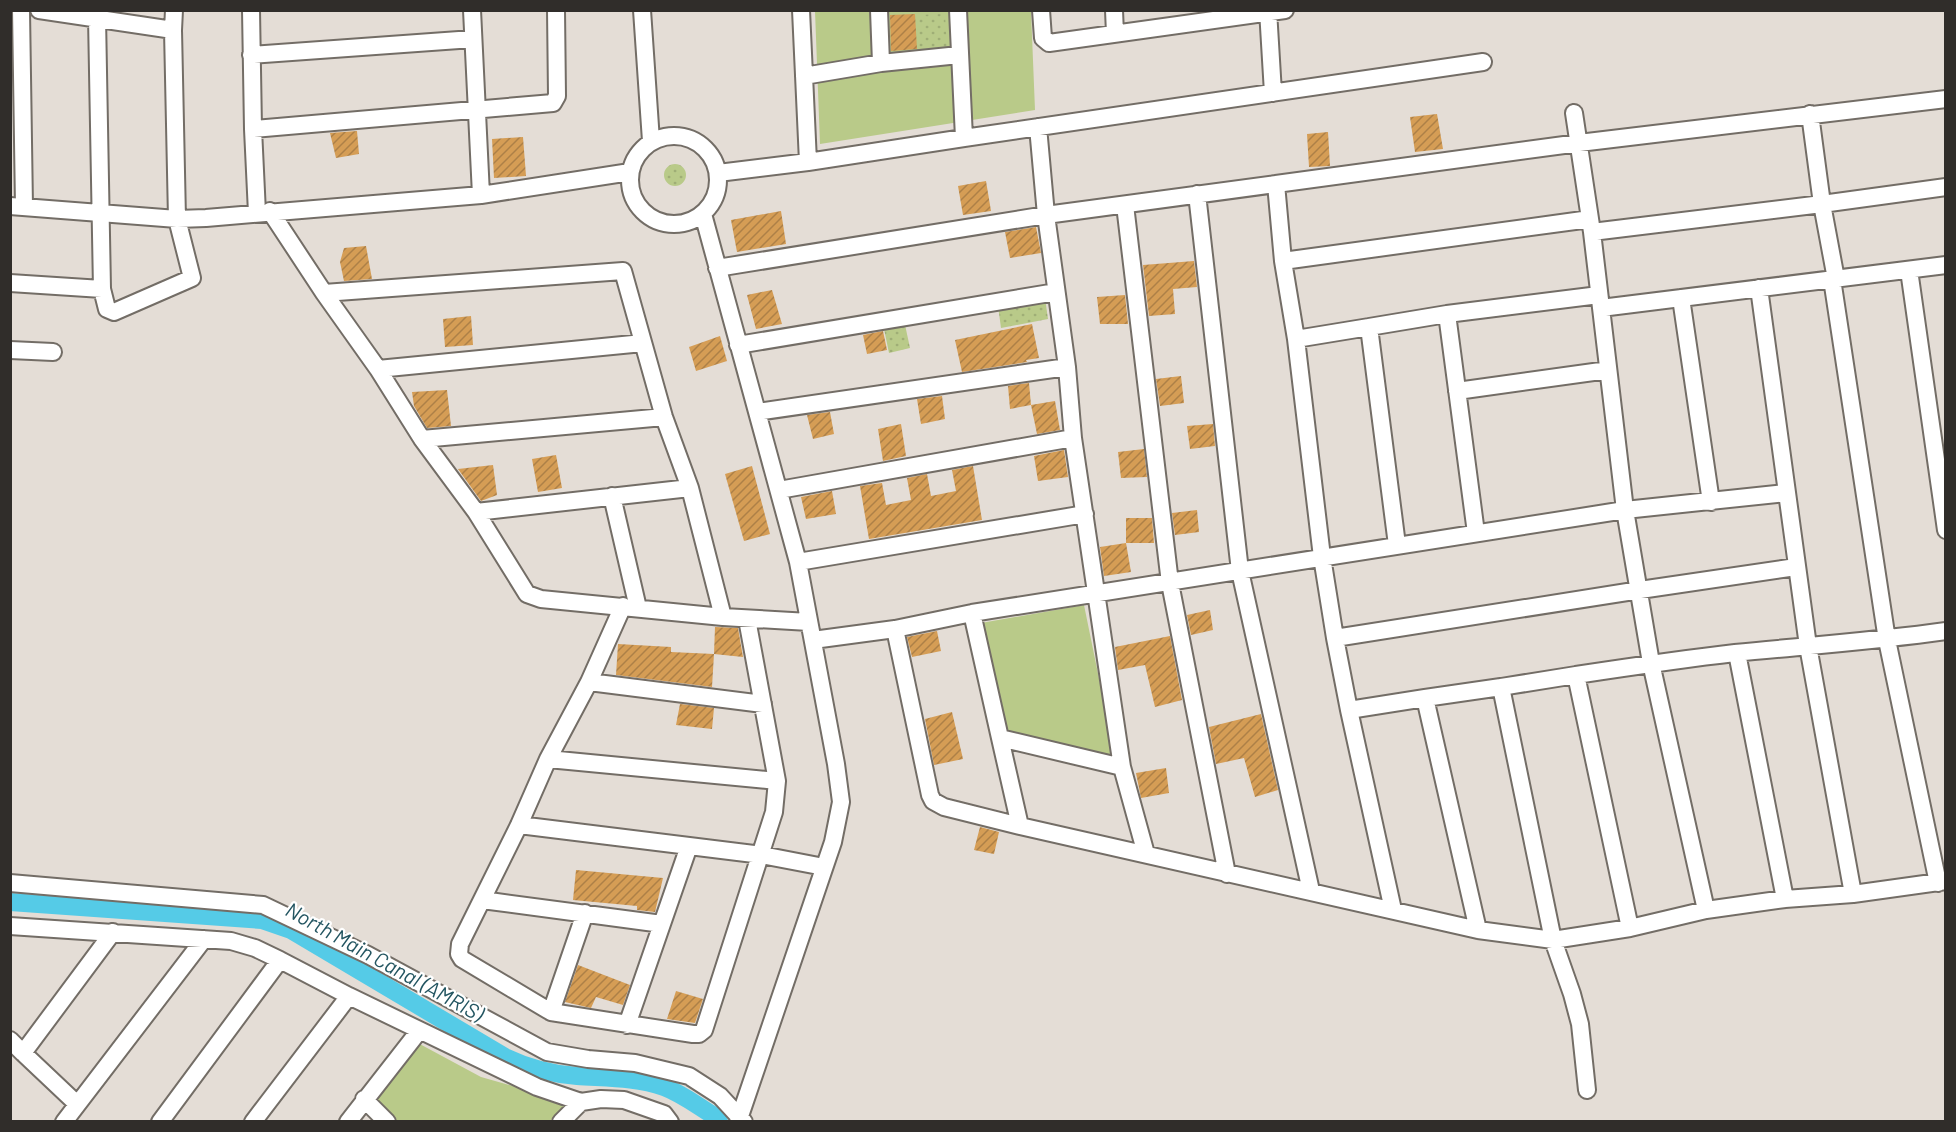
<svg xmlns="http://www.w3.org/2000/svg" width="1956" height="1132" font-family="Barlow,sans-serif">
	<defs>
		<pattern id="garden-dots" width="8" height="8" patternUnits="userSpaceOnUse" patternTransform="scale(1.5)"><rect width="8" height="8" fill="#b9ca89"/><path d="M2 2h.1M6 6h.1" fill="none" stroke="#9fae76" stroke-width="1.8" stroke-linecap="round"/></pattern>
		<pattern id="building-hatch" width="6" height="6" patternUnits="userSpaceOnUse" patternTransform="scale(1.5)"><rect width="6" height="6" fill="#d59d55"/><path d="M-1 1l2-2M0 6l6-6M5 7l2-2" fill="none" stroke="#ad8047"/></pattern>
	</defs>
	<rect width="100%" height="100%" fill="#e4ddd6"/>
	<path fill="#b9ca89" d="M815,11H1031L1035,110L820,144Z
		M1084,605L1115,757L1005,731L981,623Z
		M416,1042L481,1077L570,1102L550,1121L398,1122L375,1099Z"/>
	<path fill="url(#garden-dots)" d="M945,14L947,49L918,51L917,15Z
		M664 175a11 11 0 1 1 22 0a11 11 0 1 1-22 0Z
		M1045,298L1048,319L1001,328L998,306Z
		M904,320L910,348L889,353L883,324Z"/>
	<g fill="none" stroke-linecap="round" stroke-linejoin="round">
		<path stroke="#55cbe7" stroke-width="18" d="M10,902L262,920L291,930L505,1057C528,1068 551,1074 577,1076C605,1078 636,1077 664,1087C683,1094 699,1107 716,1117L719,1122"/>
	</g>
	<path fill="url(#building-hatch)" d="M915,14L917,49L891,51L890,15Z
		M1437,114L1443,149L1415,152L1410,117Z
		M357,131L359,154L336,158L330,133Z
		M1328,132L1330,166L1309,167L1307,134Z
		M523,137L526,176L494,178L492,139Z
		M986,181L991,211L963,215L958,186Z
		M781,211L786,244L737,252L731,220Z
		M1036,227L1041,253L1010,258L1005,232Z
		M366,246L372,279L344,281L340,262L344,248Z
		M1194,261L1197,287L1173,289L1175,314L1149,316L1143,265Z
		M772,290L782,324L756,329L747,295Z
		M1125,295L1128,324H1100L1097,297Z
		M471,316L473,345L445,347L443,319Z
		M1032,324L1039,358L1026,360L1027,362L962,372L955,340Z
		M883,331L887,350L867,354L863,335Z
		M720,336L727,361L696,371L689,347Z
		M1181,376L1184,403L1160,406L1156,379Z
		M1029,383L1031,405L1010,409L1008,386Z
		M447,390L451,426L427,428L414,406L412,392Z
		M942,396L945,419L921,424L917,399Z
		M1055,401L1060,430L1037,434L1031,405Z
		M830,412L834,434L813,439L807,415Z
		M901,424L906,456L883,461L878,429Z
		M1213,424L1215,446L1190,449L1187,426Z
		M1144,449L1147,477L1121,478L1118,452Z
		M1064,450L1068,477L1038,481L1034,456Z
		M556,455L562,488L538,492L532,459Z
		M493,465L497,495L481,501L458,469Z
		M752,466L770,534L744,541L725,474Z
		M973,466L982,520L869,539L860,486L882,483L886,505L911,500L907,478L927,474L931,496L956,491L952,470Z
		M832,491L836,514L806,519L801,497Z
		M1197,510L1199,532L1175,535L1172,513Z
		M1126,518H1152L1154,543H1126Z
		M1126,543L1131,572L1104,576L1100,547Z
		M1210,610L1213,630L1191,635L1187,615Z
		M715,627L738,628L743,657L714,654Z
		M937,631L941,651L912,657L907,637Z
		M1170,636L1182,700L1155,707L1145,665L1118,670L1115,647Z
		M618,644L671,647V652L714,654L712,687L616,675Z
		M680,704L714,708L712,729L676,725Z
		M952,712L963,759L934,765L925,719Z
		M1261,714L1278,790L1255,797L1244,758L1216,764L1209,727Z
		M1166,768L1169,793L1141,798L1136,773Z
		M980,827L999,832L994,854L974,850Z
		M576,870L663,878L655,912L637,910V906L573,900Z
		M578,965L630,985L623,1005L596,997L591,1008L565,1002Z
		M676,991L703,999L695,1023L667,1019Z"/>
	<g fill="none" stroke-linecap="round" stroke-linejoin="round">
		<defs>
			<path id="street" d="M21,10L24,207
				M39,10L173,30
				M251,10L253,129L257,213
				M472,10L481,195
				M642,10L651,141
				M801,10L808,162
				M879,10L881,63
				M1041,10L1043,38L1049,43L1285,10
				M1114,10L1115,34
				M1268,10L1273,93
				M97,17L102,289L107,309L114,312L192,278L177,219L173,30L174,10
				M251,55L473,39
				M804,76L881,63L959,55
				M1574,113L1592,232L1625,510L1651,663L1706,910
				M1810,114L1822,204L1836,279
				M1038,127L1046,215L1067,367L1073,438L1122,767L1146,854
				M253,129L553,103L557,96L556,10
				M630 180a44 44 0 1 1 88 0a44 44 0 1 1-88 0Z
				M964,138L1483,62
				M718,173L808,162L964,138L958,10
				M1276,184L1579,143L1946,99
				M1197,194L1240,571L1311,891
				M1125,205L1170,583L1227,874
				M10,206L177,219L206,218L481,195L630,172
				M270,211L324,293L378,369L422,439L476,512L527,594L541,599L723,617L809,622
				M703,214L798,562L836,764L841,802L833,842L738,1122
				M1592,232L1822,204L1946,187
				M1283,261L1590,219
				M717,268L1046,215L1276,184L1283,261L1296,339L1322,557L1335,638
				M1909,270L1946,530
				M1832,279L1887,640L1938,883
				M10,283L102,289
				M1759,288L1808,646L1853,894
				M324,293L623,271L664,417L690,488L723,617
				M1681,298L1711,502
				M1601,308L1946,265
				M1447,314L1599,295
				M1296,339L1369,327
				M738,345L1056,292
				M10,350L53,352
				M378,369L643,343
				M1457,391L1608,370
				M757,412L1067,367
				M422,439L664,417
				M779,490L1073,438
				M612,496L638,608
				M476,512L690,488
				M1397,545L1369,327L1447,314L1476,533
				M798,562L1085,514
				M623,606L589,682L548,759L519,825L460,944L459,954L462,959L551,1012L693,1034H699L704,1030L774,812L777,781L747,619
				M972,613L1000,738
				M895,629L930,795L933,801L944,807L1020,826
				M813,640L895,629L972,613L1625,510L1786,493
				M1737,653L1785,899
				M1576,675L1501,687L1553,940L1572,994L1580,1024L1587,1090
				M589,682L763,704
				M1349,710L1335,638L1640,590L1796,567
				M548,759L777,781
				M1122,767L1000,738L1020,826L1478,930L1553,940L1630,928L1706,910L1785,899L1853,894L1946,881
				M519,825L762,855L824,867
				M10,883L263,905L368,955L547,1052L588,1059L635,1063L689,1076L720,1096L744,1122
				M482,900L662,924
				M1393,910L1349,710L1425,698
				M10,926L231,941L255,948L280,960L349,996L537,1087L581,1102L601,1099L624,1100L664,1114L670,1122
				M1630,928L1576,675C1629,667 1682,659 1735,653C1805,646 1876,641 1946,631
				M1478,930L1425,698L1501,687
				M551,1012L585,913
				M627,1025L689,846
				M10,1040L23,1053
				M364,1099L387,1122
				M77,1104L23,1053L113,932
				M64,1122L204,939
				M160,1122L280,960
				M253,1122L349,996
				M348,1122L419,1031
				M561,1122L581,1102"/>
		</defs>
		<use href="#street" stroke="#736d66" stroke-width="20"/>
		<use href="#street" stroke="#fff" stroke-width="16"/>
	</g>
	<g text-anchor="middle" dominant-baseline="central" stroke-width="4.5" stroke-linejoin="round" paint-order="stroke">
		<g font-size="21" font-style="italic" fill="#235561" stroke="#fff">
			<text transform="translate(385 961) rotate(29)">North Main Canal (AMRIS)</text>
		</g>
	</g>
	<rect width="1956" height="1132" fill="none" stroke="#302d2a" stroke-width="24"/>
</svg>
